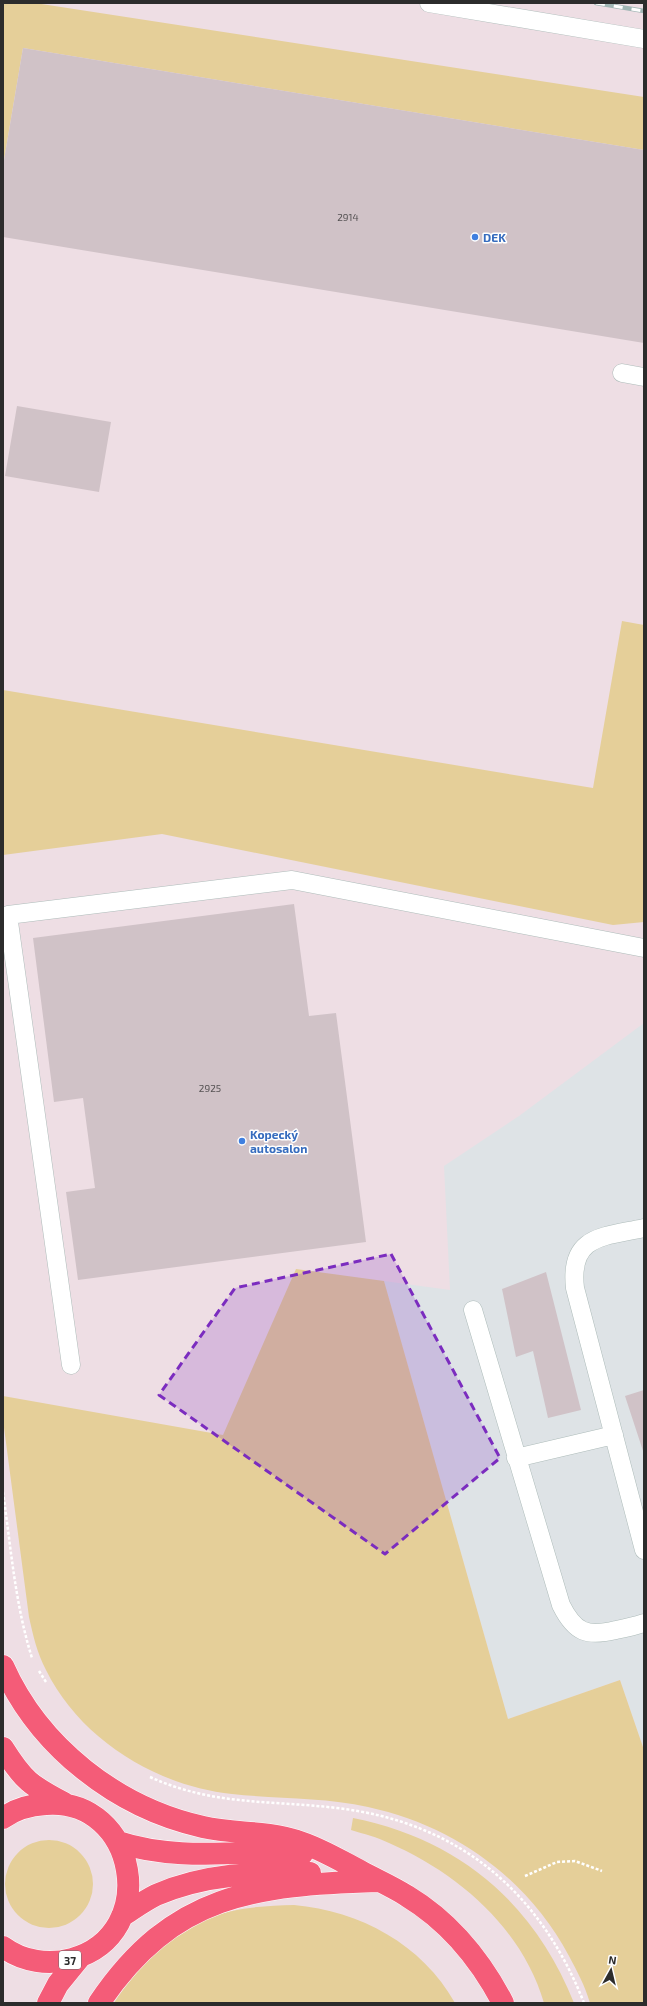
<svg xmlns="http://www.w3.org/2000/svg" width="647" height="2006" font-family="'Exo 2',sans-serif">
	<rect width="100%" height="100%" fill="#eedee4"/>
	<path fill="#dee3e6" d="M644,1023V1750L620,1680L508,1719L384,1281L450,1290L444,1166L519,1116Z"/>
	<path fill="#e5cf99" d="M3,3H35L644,97V150L23,48L3,166Z
		M622,621L644,625V922L613,925L162,834L3,855V690L593,788Z
		M296,1269L384,1281L508,1719L620,1680L644,1750V2003H590C585,1986 577,1971 569,1956C527,1878 455,1826 368,1807C324,1797 277,1799 232,1794C156,1786 80,1739 46,1670C37,1653 33,1635 29,1617L3,1420V1396L223,1435Z
		M353,1818C459,1839 534,1903 574,2003H544C522,1928 458,1873 389,1843C377,1837 364,1834 351,1830Z
		M5 1884a44 44 0 1 1 88 0a44 44 0 1 1-88 0Z
		M294,1905C360,1911 422,1944 455,2003H114C136,1969 171,1934 209,1918C236,1907 265,1906 294,1905Z"/>
	<path fill="#d0c2c7" d="M23,48L644,150V343L3,237V166Z
		M17,406L111,422L99,492L5,476Z
		M294,904L309,1016L336,1013L366,1242L78,1280L66,1192L95,1188L83,1098L54,1102L33,938Z
		M546,1272L581,1410L548,1418L533,1351L516,1357L502,1289Z
		M644,1390V1454L625,1396Z"/>
	<g fill="none" stroke-linecap="round" stroke-linejoin="round">
		<defs>
			<path id="service" d="M429,3L644,39
				M622,373L644,377
				M644,1228C603,1237 569,1235 575,1288L644,1550
				M473,1310L561,1605C575,1633 587,1637 616,1630C626,1628 635,1626 644,1623
				M71,1365L8,915L292,880L644,948
				M516,1458L614,1435"/>
			<path id="primary" d="M3,1666C39,1747 117,1808 203,1827C234,1834 267,1831 297,1841C320,1848 341,1861 362,1872C377,1880 393,1887 407,1896C450,1922 480,1959 503,2003
				M3,1748C23,1780 31,1786 64,1803
				M3,1818C15,1809 30,1805 46,1804C137,1797 162,1934 72,1959C49,1965 23,1962 3,1947
				M118,1842C172,1860 231,1852 287,1852L302,1854
				M122,1916C133,1909 144,1901 156,1895C204,1874 257,1872 310,1873
				M48,2003L58,1984L80,1957
				M99,2003C173,1893 255,1885 378,1881"/>
		</defs>
		<use href="#service" stroke="#aebcba" stroke-width="19"/>
		<use href="#primary" stroke="#fff" stroke-width="23"/>
		<path stroke="#fff" stroke-width="2.5" stroke-dasharray="3 2" stroke-linecap="butt" d="M3,1492C11,1548 15,1604 32,1658
			M39,1671L46,1682
			M150,1777C214,1806 270,1800 337,1808C458,1822 540,1891 584,2003
			M525,1876L557,1862L575,1861L602,1871"/>
		<use href="#service" stroke="#fff" stroke-width="18"/>
		<use href="#primary" stroke="#f45c78" stroke-width="22"/>
		<defs>
			<path id="rail" d="M596,3L644,11"/>
		</defs>
		<use href="#rail" stroke="#a0b6b4" stroke-width="4.5"/>
		<use href="#rail" stroke="#fff" stroke-width="3" stroke-dasharray="9" stroke-linecap="butt"/>
	</g>
	<path fill="#7b2cbf" fill-opacity="0.2" stroke="#7b2cbf" stroke-width="3" stroke-dasharray="8 5" stroke-linejoin="round" d="M391,1254L500,1458L385,1554L159,1395L235,1288Z"/>
	<g fill="#3f7fe0" stroke="#fff" stroke-width="1.5">
		<circle cx="475" cy="237" r="4"/>
		<circle cx="242" cy="1141" r="4"/>
	</g>
	<g text-anchor="middle" dominant-baseline="central" stroke-width="3" stroke-linejoin="round" paint-order="stroke">
		<g font-size="10" fill="#555253">
			<text x="348" y="217">2914</text>
			<text x="210" y="1088">2925</text>
		</g>
		<rect fill="#fff" stroke="#6b6b6b" stroke-width="1" x="59" y="1951" width="22" height="18" rx="3"/>
		<g font-size="11" font-weight="bold" fill="#2c2c2c">
			<text x="70" y="1960">37</text>
		</g>
		<g font-size="12" font-weight="bold" fill="#366cbe" stroke="#fff" text-anchor="start">
			<text x="483" y="237">DEK</text>
			<text x="250" y="1134">Kopecký<tspan x="250" dy="14">autosalon</tspan></text>
		</g>
	</g>
	<rect width="647" height="2006" fill="none" stroke="#2c2c2c" stroke-width="8"/>
	<g transform="translate(611 1970) rotate(8)" stroke="#ffffff" stroke-width="3" paint-order="stroke">
	<path d="M0-3L7 15L0 10L-7 15Z" fill="#2c2c2c"/>
	<text y="-6" font-size="11" font-weight="bold" text-anchor="middle" fill="#2c2c2c">N</text>
	</g>
</svg>
